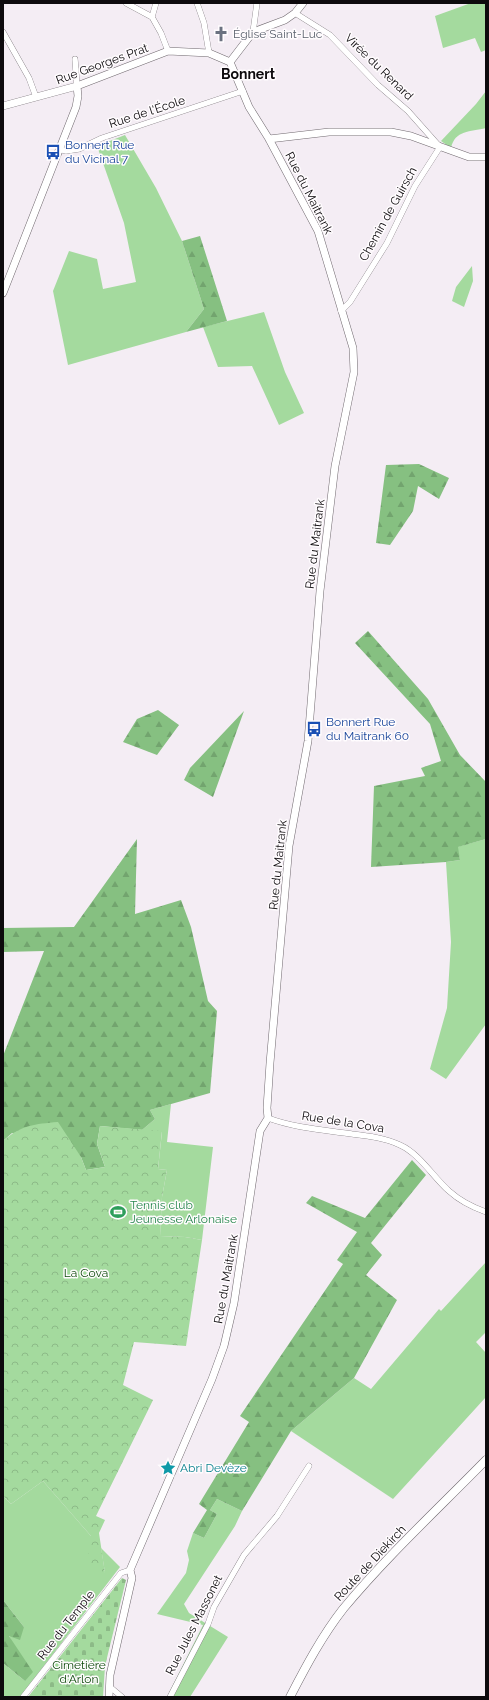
<svg xmlns="http://www.w3.org/2000/svg" width="489" height="1700" font-family="Raleway,sans-serif">
	<defs>
		<pattern id="forest-firs" width="22" height="20" patternUnits="userSpaceOnUse"><rect width="22" height="20" fill="#86c081"/><path d="M5 1l3.5 6h-7zM16 11l3.5 6h-7z" fill="#72a46e"/></pattern>
		<pattern id="cemetery-stones" width="16" height="16" patternUnits="userSpaceOnUse"><rect width="16" height="16" fill="#a4da9e"/><path d="M2 7V4a2 2 0 0 1 4 0v3zM10 15v-3a2 2 0 0 1 4 0v3z" fill="#8cba87"/></pattern>
		<pattern id="park-crowns" width="20" height="18" patternUnits="userSpaceOnUse"><rect width="20" height="18" fill="#a4da9e"/><path d="M2 6a3 3 0 1 1 6 0M12 15a3 3 0 1 1 6 0" fill="none" stroke="#8cba87"/></pattern>
	</defs>
	<rect width="100%" height="100%" fill="#f4edf4"/>
	<path fill="#a4da9e" d="M471,3H486V50L481,52L475,38L443,48L435,16Z
		M486,91V128C470,132 455,130 451,148L441,141L476,104Z
		M125,135L156,188L182,241L204,309L186,332L68,365L53,291L69,251L97,259L103,289L136,282L124,223L97,146Z
		M472,266L473,281L464,307L452,301L456,287Z
		M264,312L285,372L304,413L279,425L252,366L218,367L203,327Z
		M486,839V1024L446,1079L430,1069L447,1008L451,942L446,862L460,860L457,847Z
		M171,1104L167,1142L213,1147L202,1240L185,1237L160,1236L162,1197L167,1170L158,1169L162,1132L142,1130L155,1119L150,1110Z
		M486,1262V1332L476,1342L486,1353V1397L393,1499L291,1431L354,1378L371,1389L439,1309L441,1311Z
		M43,1481L91,1536L105,1573L101,1548L120,1567L20,1697H3V1663L25,1681L9,1635L24,1627L3,1600V1496L11,1504Z
		M217,1499L242,1511L235,1526L184,1604L189,1613L228,1637L190,1697H167L203,1625L157,1614L186,1573L189,1560L187,1551L193,1533L204,1538L217,1514L210,1510Z"/>
	<path fill="url(#forest-firs)" d="M200,236L227,321L186,332L204,309L182,241Z
		M419,464L449,478L439,499L418,486L413,511L390,545L376,543L386,465Z
		M368,631L428,699L460,755L486,782V839L458,847L460,860L446,862L371,867L374,786L425,776L421,768L441,761L430,724L355,643Z
		M158,710L179,725L157,755L123,742L137,719Z
		M244,711L213,797L184,780L190,768Z
		M137,839L135,914L181,900L191,927L208,1001L217,1011L210,1093L150,1110L155,1119L142,1130L100,1126L97,1144L105,1167L86,1170L81,1157L12,1133L3,1141V1056L44,951L3,952V928L74,927Z
		M412,1160L426,1175L371,1243L382,1255L366,1275L397,1300L354,1378L291,1431L242,1511L217,1499L210,1510L217,1514L204,1538L193,1533L207,1510L199,1504L249,1422L240,1416L343,1264L337,1260L357,1232L306,1203L312,1196L365,1218Z
		M3,1600L24,1627L20,1640L9,1636L33,1672L25,1681L3,1663Z"/>
	<path fill="url(#cemetery-stones)" d="M122,1578L126,1580L105,1666L103,1697H28Z"/>
	<path fill="url(#park-crowns)" d="M58,1122L81,1157L86,1170L105,1167L97,1144L100,1126L162,1131L158,1169L167,1170L162,1197L160,1236L185,1237L202,1240L186,1346L134,1342L123,1385L153,1400L96,1516L105,1520L99,1533L105,1573L87,1562L91,1536L43,1481L11,1504L3,1496V1141C21,1125 35,1124 58,1122Z"/>
	<g fill="none" stroke-linecap="round" stroke-linejoin="round">
		<defs>
			<path id="minor" d="M126,3L152,17L161,33L168,51
				M197,3L204,23L209,53
				M295,13L330,35L378,85L408,111L440,147L415,186L387,243L350,302L341,311
				M152,17L156,3
				M3,32L29,78L36,97
				M253,32L257,3
				M75,59L77,86
				M59,149L66,151L79,149L102,138L243,91
				M268,1118C295,1128 324,1130 352,1134C369,1136 385,1138 400,1145C420,1154 433,1177 449,1191C460,1201 472,1207 486,1212
				M110,1687L122,1697
				M23,1697L121,1573L130,1570
				M170,1697L208,1624L214,1607L244,1555L277,1516L309,1466"/>
			<path id="tertiary" d="M230,62L253,32L285,20L295,13L303,3
				M3,106L77,86L168,51L209,53L230,62L249,107L269,139L318,231L353,348L354,372L335,466L320,591L308,741L289,846L270,1063L267,1108L268,1118L260,1131L234,1303L224,1346L212,1379L130,1570L132,1578L110,1675L109,1697
				M269,139L329,132H391L411,136L469,157H486
				M3,293L76,107L78,96L77,86"/>
			<path id="secondary" d="M290,1697C306,1666 322,1636 343,1609C387,1556 438,1509 486,1460"/>
		</defs>
		<use href="#minor" stroke="#70696f" stroke-width="6"/>
		<use href="#tertiary" stroke="#70696f" stroke-width="8"/>
		<use href="#secondary" stroke="#70696f" stroke-width="9"/>
		<use href="#minor" stroke="#fff" stroke-width="5.5"/>
		<use href="#tertiary" stroke="#fff" stroke-width="7"/>
		<use href="#secondary" stroke="#fff" stroke-width="8"/>
	</g>
	<defs>
		<symbol id="church-bare" viewBox="-9 -9 18 18"><path d="M-1.2-6h2.4v3.5h3.3v2.4h-3.3V6h-2.4V-.1h-3.3v-2.4h3.3Z" fill="#6b7280" stroke="#fffcfe" stroke-width="2.5" paint-order="stroke"/></symbol>
		<symbol id="bus-bare" viewBox="-9 -9 18 18"><path d="M-5-6H5V4H4V6H2V4H-2V6H-4V4H-5ZM-3.5-4V0h7V-4ZM-3.5 1.2v1.5H-2V1.2ZM2 1.2v1.5H3.5V1.2Z" fill="#1a4fb4" stroke="#fffcfe" stroke-width="2.5" paint-order="stroke"/></symbol>
		<symbol id="stadium-bare" viewBox="-9 -9 18 18"><path d="M0-5a6.5 5 0 1 0 0 10a6.5 5 0 1 0 0-10ZM-3.5-1.8h7v3.6h-7Z" fill="#2e9e5b" stroke="#fffcfe" stroke-width="2.5" paint-order="stroke"/></symbol>
		<symbol id="sight-bare" viewBox="-9 -9 18 18"><path d="M0-6L1.8-2.2L6-1.7L2.9 1.2L3.7 5.4L0 3.3L-3.7 5.4L-2.9 1.2L-6-1.7L-1.8-2.2Z" fill="#0f9aa8" stroke="#fffcfe" stroke-width="2.5" paint-order="stroke"/></symbol>
	</defs>
	<g fill-rule="evenodd">
		<use href="#church-bare" x="210" y="23" width="22" height="22"/>
		<use href="#bus-bare" x="42" y="141" width="22" height="22"/>
		<use href="#bus-bare" x="303" y="718" width="22" height="22"/>
		<use href="#stadium-bare" x="107" y="1201" width="22" height="22"/>
		<use href="#sight-bare" x="157" y="1457" width="22" height="22"/>
	</g>
	<g text-anchor="middle" dominant-baseline="central" stroke-width="3" stroke-linejoin="round" paint-order="stroke">
		<g font-size="12" fill="#5b616d" stroke="#fffcfe" text-anchor="start">
			<text x="233" y="34">Église Saint-Luc</text>
		</g>
		<g font-size="12" fill="#0d0a0d" stroke="#fffcfe">
			<text transform="translate(102 64) rotate(-20)">Rue Georges Prat</text>
			<text transform="translate(379 67) rotate(44)">Virée du Renard</text>
			<text transform="translate(147 112) rotate(-18)">Rue de l'École</text>
			<text transform="translate(309 193) rotate(63)">Rue du Maitrank</text>
			<text transform="translate(388 214) rotate(-61)">Chemin de Guirsch</text>
			<text transform="translate(315 544) rotate(-83)">Rue du Maitrank</text>
			<text transform="translate(278 865) rotate(-84)">Rue du Maitrank</text>
			<text transform="translate(343 1122) rotate(9)">Rue de la Cova</text>
			<text transform="translate(226 1279) rotate(-80)">Rue du Maitrank</text>
			<text transform="translate(370 1563) rotate(-47)">Route de Diekirch</text>
			<text transform="translate(66 1625) rotate(-52)">Rue du Temple</text>
			<text transform="translate(194 1625) rotate(-63)">Rue Jules Massonet</text>
		</g>
		<g font-size="12" fill="#164399" stroke="#fffcfe" text-anchor="start">
			<text x="65" y="145">Bonnert Rue<tspan x="65" dy="14">du Vicinal 7</tspan></text>
			<text x="326" y="722">Bonnert Rue<tspan x="326" dy="14">du Maitrank 60</tspan></text>
		</g>
		<g font-size="12" fill="#27864d" stroke="#fffcfe" text-anchor="start">
			<text x="130" y="1205">Tennis club<tspan x="130" dy="14">Jeunesse Arlonaise</tspan></text>
		</g>
		<g font-size="12" fill="#0f4b0c" stroke="#fffcfe">
			<text x="86" y="1273">La Cova</text>
			<text x="79" y="1665">Cimetière<tspan x="79" dy="14">d'Arlon</tspan></text>
		</g>
		<g font-size="12" fill="#0d838f" stroke="#fffcfe" text-anchor="start">
			<text x="180" y="1468">Abri Devèze</text>
		</g>
		<g font-size="14" font-weight="bold" fill="#0d0a0d" stroke="#fffcfe">
			<text x="248" y="74">Bonnert</text>
		</g>
	</g>
	<rect width="489" height="1700" fill="none" stroke="#0d0a0d" stroke-width="8"/>
</svg>
